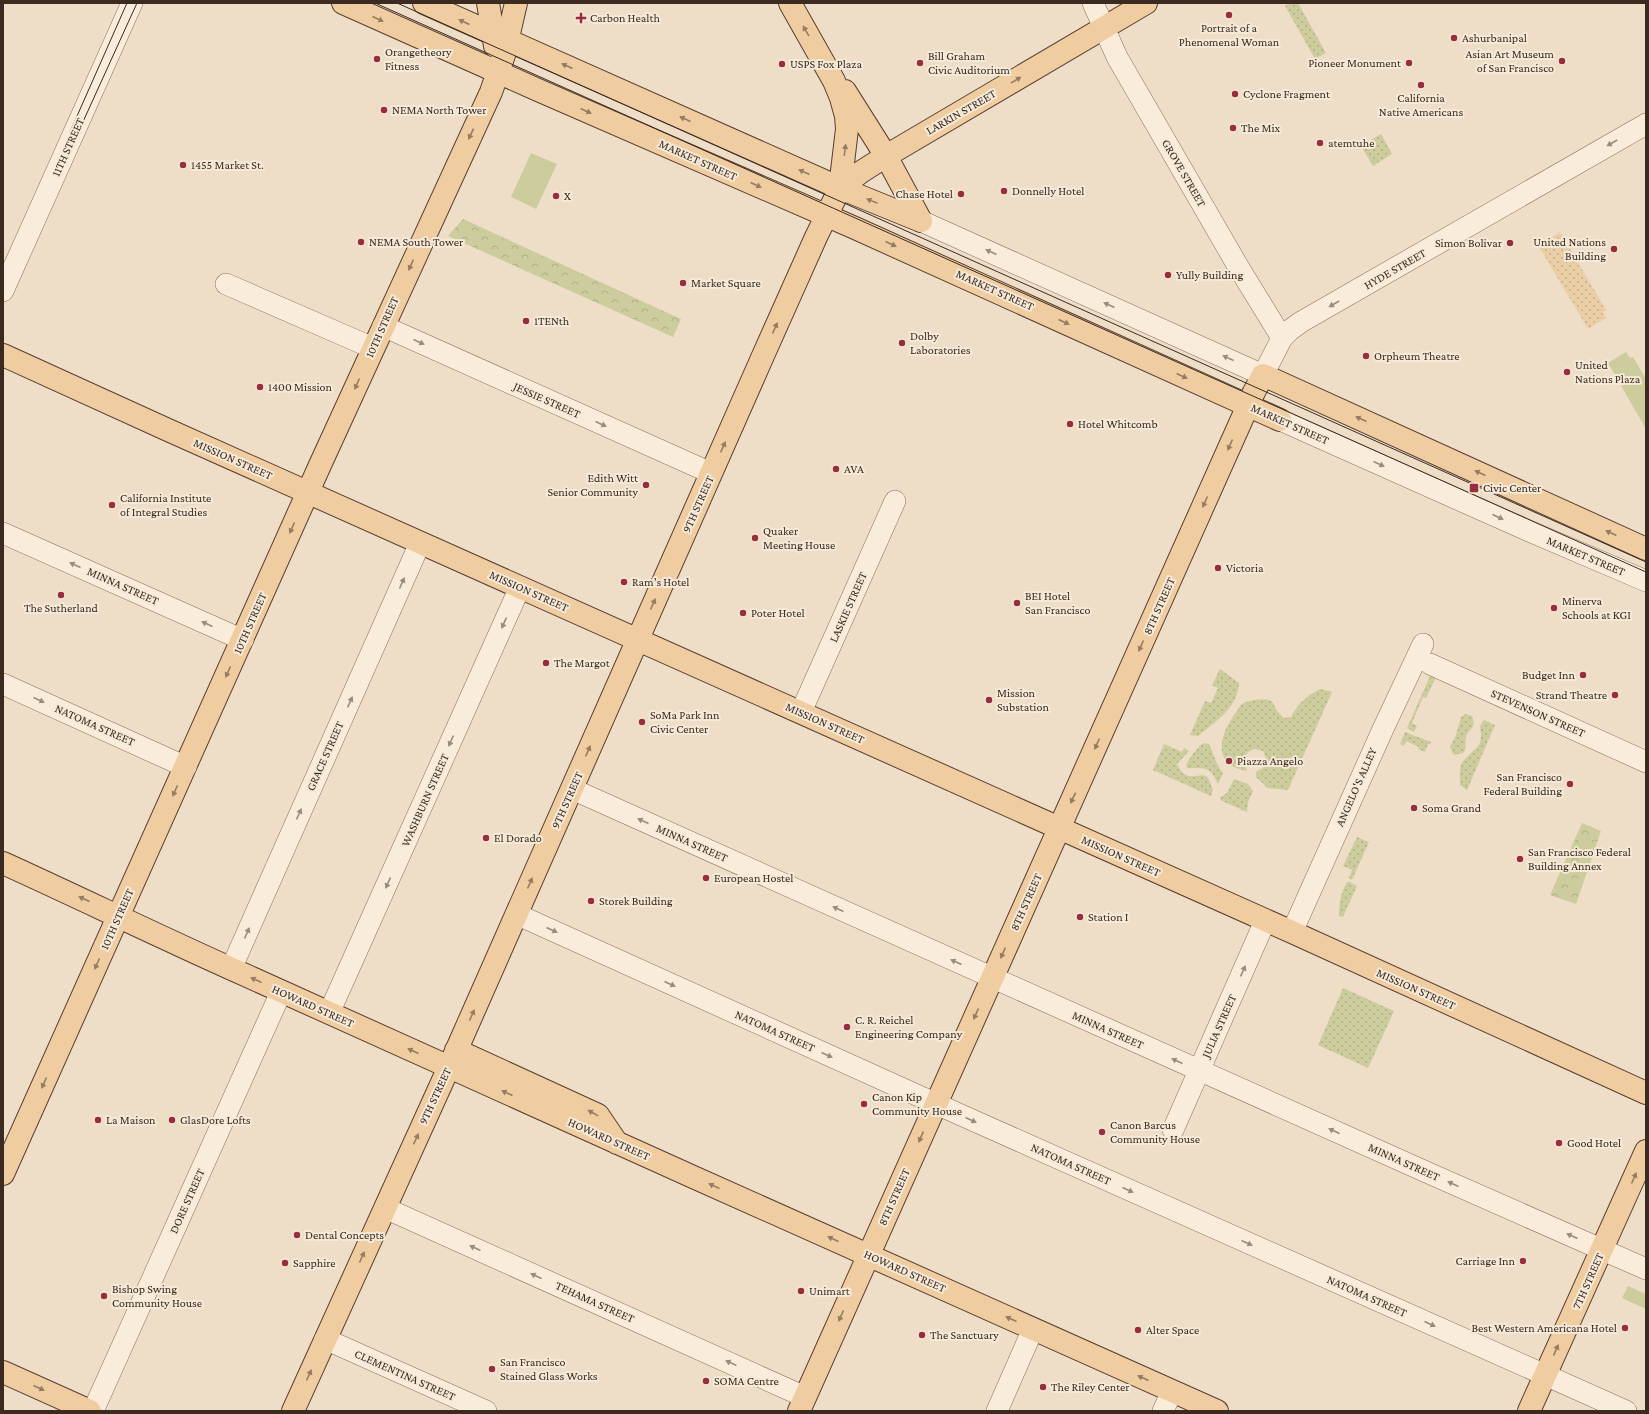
<svg xmlns="http://www.w3.org/2000/svg" width="1649" height="1414" font-family="'Crimson Pro',serif">
	<defs>
		<pattern id="grass-dots" width="8" height="8" patternUnits="userSpaceOnUse"><rect width="8" height="8" fill="#cccc9c"/><path d="M2 2h.1M6 6h.1" fill="none" stroke="#b0af86" stroke-width="1.8" stroke-linecap="round"/></pattern>
		<pattern id="forest-crowns" width="20" height="18" patternUnits="userSpaceOnUse"><rect width="20" height="18" fill="#cccc9c"/><path d="M2 6a3 3 0 1 1 6 0M12 15a3 3 0 1 1 6 0" fill="none" stroke="#b0af86"/></pattern>
		<pattern id="sand-dots" width="8" height="8" patternUnits="userSpaceOnUse"><rect width="8" height="8" fill="#e9cea6"/><path d="M2 2h.1M6 6h.1" fill="none" stroke="#c9b18f" stroke-width="1.8" stroke-linecap="round"/></pattern>
	</defs>
	<rect width="100%" height="100%" fill="#eedec8"/>
	<path fill="url(#grass-dots)" d="M1290,3H1298L1326,53L1315,59L1285,6Z
		M1381,134L1392,154L1373,166L1361,146Z
		M1220,669L1239,683C1237,709 1216,721 1198,736L1190,735L1205,701L1211,703L1218,688L1212,685Z
		M1431,674L1436,677L1426,698L1423,697L1412,723L1417,726L1414,732L1407,728Z
		M1320,689L1332,692L1288,790L1268,788L1256,777V772L1263,768L1267,761L1263,751L1254,749L1247,753L1244,762L1247,771C1212,765 1219,737 1234,715C1237,712 1239,707 1241,705C1246,700 1265,698 1271,701C1274,703 1274,706 1276,709C1277,712 1281,715 1284,718L1291,717C1298,703 1307,696 1320,689Z
		M1465,714L1472,716C1477,729 1469,728 1466,737C1464,743 1468,748 1463,753L1454,755L1450,747L1456,735L1461,717Z
		M1484,720L1495,725L1467,790L1460,785C1460,778 1459,772 1461,766C1461,763 1464,760 1466,758C1479,745 1483,746 1480,726Z
		M1405,732L1431,742L1430,744H1428L1425,752L1418,749L1419,747L1406,741L1404,746L1400,744Z
		M1204,743L1209,744C1214,754 1216,765 1223,773L1218,784C1209,765 1206,769 1188,768L1186,766C1187,761 1198,746 1204,743Z
		M1164,744L1182,752L1184,748L1189,751L1177,764C1187,787 1201,769 1208,778C1210,781 1211,786 1213,790L1211,796L1153,770Z
		M1234,779L1248,784L1253,791L1248,802L1247,812L1220,800L1221,797L1227,793Z
		M1357,837L1369,842L1352,880L1349,878L1352,870L1343,866Z
		M1348,881L1357,886L1343,917L1339,916C1339,904 1341,891 1348,881Z
		M1343,988L1394,1011L1368,1068L1318,1045Z"/>
	<path fill="url(#forest-crowns)" d="M463,219L681,319L673,337L448,236Z
		M1582,823L1601,831L1576,904L1550,895Z"/>
	<path fill="url(#sand-dots)" d="M1560,232L1606,310L1603,312L1606,318L1588,329L1538,245Z"/>
	<path fill="#cccc9c" d="M531,153L557,164L536,209L511,197Z
		M1626,352L1630,358L1633,357L1646,379V429L1608,363Z
		M1628,1286L1646,1294V1309L1622,1298Z"/>
	<g fill="none" stroke-linecap="round" stroke-linejoin="round">
		<defs>
			<path id="minor" d="M1093,3L1117,57L1239,268L1282,338
				M921,221L1263,375L1282,338L1290,330L1301,322L1646,124
				M226,284L373,348
				M3,291L132,3
				M383,326L711,473
				M1280,420L1529,531L1646,581
				M3,533L243,640
				M1430,664L1646,762
				M3,684L186,767
				M801,712L895,501
				M572,789L1424,1171L1646,1269
				M516,914L961,1115L1626,1411
				M1292,932L1383,729L1423,644
				M231,969L420,543
				M329,1013L520,587
				M1173,1130L1265,921
				M385,1208L805,1397
				M325,1339L486,1411
				M93,1411L281,992
				M997,1411L1033,1329
				M1163,1411L1172,1391"/>
			<path id="major" d="M343,3L538,90L855,228L1280,420
				M424,3L840,188L921,221
				M488,3L495,46
				M845,91L886,156L921,221
				M840,188L861,172L886,156L1146,3
				M3,355L168,430L1292,932L1646,1093
				M3,863C80,898 156,935 234,970C561,1119 889,1264 1217,1411
				M456,1050L598,1115L617,1143
				M3,1174L320,465L491,92L504,55L516,3
				M3,1372L90,1411
				M293,1411L449,1067L762,358L816,237L840,188L847,129L846,116L841,98L834,81L790,3
				M799,1411L1254,392L1263,375L1646,549
				M1529,1411L1646,1151"/>
		</defs>
		<use href="#minor" stroke="#8a6f5d" stroke-width="22"/>
		<use href="#major" stroke="#583e31" stroke-width="24"/>
		<use href="#minor" stroke="#f9ecdb" stroke-width="21"/>
		<use href="#major" stroke="#f0cda1" stroke-width="22"/>
		<path stroke="#3b2a20" stroke-width="1" d="M375,3L1646,572
			M397,3L1646,562
			M70,132L127,3
			M77,135L137,3"/>
	</g>
	<defs><path id="oneway-solid" d="M-6-.8H1V-3.2L6.5 0L1 3.2V.8H-6Z"/></defs>
	<g fill="#967c60">
		<use href="#oneway-solid" transform="translate(378 19) rotate(24)"/>
		<use href="#oneway-solid" transform="translate(464 22) rotate(-155)"/>
		<use href="#oneway-solid" transform="translate(806 31) rotate(-120)"/>
		<use href="#oneway-solid" transform="translate(567 66) rotate(-156)"/>
		<use href="#oneway-solid" transform="translate(1016 80) rotate(-31)"/>
		<use href="#oneway-solid" transform="translate(586 111) rotate(24)"/>
		<use href="#oneway-solid" transform="translate(685 119) rotate(-156)"/>
		<use href="#oneway-solid" transform="translate(471 134) rotate(115)"/>
		<use href="#oneway-solid" transform="translate(845 150) rotate(-83)"/>
		<use href="#oneway-solid" transform="translate(804 172) rotate(-156)"/>
		<use href="#oneway-solid" transform="translate(756 185) rotate(24)"/>
		<use href="#oneway-solid" transform="translate(872 201) rotate(-158)"/>
		<use href="#oneway-solid" transform="translate(891 244) rotate(24)"/>
		<use href="#oneway-solid" transform="translate(411 265) rotate(114)"/>
		<use href="#oneway-solid" transform="translate(1064 322) rotate(25)"/>
		<use href="#oneway-solid" transform="translate(775 328) rotate(-66)"/>
		<use href="#oneway-solid" transform="translate(1182 376) rotate(25)"/>
		<use href="#oneway-solid" transform="translate(357 384) rotate(114)"/>
		<use href="#oneway-solid" transform="translate(1361 419) rotate(-155)"/>
		<use href="#oneway-solid" transform="translate(1230 445) rotate(114)"/>
		<use href="#oneway-solid" transform="translate(723 447) rotate(-66)"/>
		<use href="#oneway-solid" transform="translate(1480 473) rotate(-155)"/>
		<use href="#oneway-solid" transform="translate(1205 502) rotate(114)"/>
		<use href="#oneway-solid" transform="translate(292 528) rotate(114)"/>
		<use href="#oneway-solid" transform="translate(1611 533) rotate(-155)"/>
		<use href="#oneway-solid" transform="translate(653 604) rotate(-66)"/>
		<use href="#oneway-solid" transform="translate(1141 646) rotate(114)"/>
		<use href="#oneway-solid" transform="translate(228 672) rotate(114)"/>
		<use href="#oneway-solid" transform="translate(1097 744) rotate(114)"/>
		<use href="#oneway-solid" transform="translate(588 751) rotate(-66)"/>
		<use href="#oneway-solid" transform="translate(175 791) rotate(114)"/>
		<use href="#oneway-solid" transform="translate(1073 798) rotate(115)"/>
		<use href="#oneway-solid" transform="translate(530 883) rotate(-66)"/>
		<use href="#oneway-solid" transform="translate(84 899) rotate(-156)"/>
		<use href="#oneway-solid" transform="translate(1003 953) rotate(114)"/>
		<use href="#oneway-solid" transform="translate(97 964) rotate(114)"/>
		<use href="#oneway-solid" transform="translate(256 980) rotate(-156)"/>
		<use href="#oneway-solid" transform="translate(976 1014) rotate(114)"/>
		<use href="#oneway-solid" transform="translate(472 1015) rotate(-66)"/>
		<use href="#oneway-solid" transform="translate(413 1051) rotate(-156)"/>
		<use href="#oneway-solid" transform="translate(44 1083) rotate(114)"/>
		<use href="#oneway-solid" transform="translate(507 1093) rotate(-156)"/>
		<use href="#oneway-solid" transform="translate(593 1113) rotate(-151)"/>
		<use href="#oneway-solid" transform="translate(921 1137) rotate(114)"/>
		<use href="#oneway-solid" transform="translate(416 1139) rotate(-65)"/>
		<use href="#oneway-solid" transform="translate(1634 1178) rotate(-66)"/>
		<use href="#oneway-solid" transform="translate(714 1186) rotate(-156)"/>
		<use href="#oneway-solid" transform="translate(833 1239) rotate(-156)"/>
		<use href="#oneway-solid" transform="translate(362 1257) rotate(-66)"/>
		<use href="#oneway-solid" transform="translate(841 1316) rotate(114)"/>
		<use href="#oneway-solid" transform="translate(1011 1319) rotate(-156)"/>
		<use href="#oneway-solid" transform="translate(1556 1350) rotate(-66)"/>
		<use href="#oneway-solid" transform="translate(309 1375) rotate(-66)"/>
		<use href="#oneway-solid" transform="translate(1143 1378) rotate(-156)"/>
		<use href="#oneway-solid" transform="translate(39 1388) rotate(24)"/>
	</g>
	<g fill="#9a8b7e">
		<use href="#oneway-solid" transform="translate(1612 143) rotate(150)"/>
		<use href="#oneway-solid" transform="translate(991 252) rotate(-156)"/>
		<use href="#oneway-solid" transform="translate(1334 304) rotate(150)"/>
		<use href="#oneway-solid" transform="translate(1109 305) rotate(-156)"/>
		<use href="#oneway-solid" transform="translate(419 342) rotate(24)"/>
		<use href="#oneway-solid" transform="translate(1228 358) rotate(-156)"/>
		<use href="#oneway-solid" transform="translate(601 424) rotate(24)"/>
		<use href="#oneway-solid" transform="translate(1379 464) rotate(24)"/>
		<use href="#oneway-solid" transform="translate(1498 517) rotate(24)"/>
		<use href="#oneway-solid" transform="translate(75 565) rotate(-156)"/>
		<use href="#oneway-solid" transform="translate(402 583) rotate(-66)"/>
		<use href="#oneway-solid" transform="translate(504 623) rotate(114)"/>
		<use href="#oneway-solid" transform="translate(207 624) rotate(-156)"/>
		<use href="#oneway-solid" transform="translate(39 700) rotate(24)"/>
		<use href="#oneway-solid" transform="translate(350 702) rotate(-66)"/>
		<use href="#oneway-solid" transform="translate(451 741) rotate(114)"/>
		<use href="#oneway-solid" transform="translate(299 814) rotate(-66)"/>
		<use href="#oneway-solid" transform="translate(643 821) rotate(-156)"/>
		<use href="#oneway-solid" transform="translate(388 883) rotate(114)"/>
		<use href="#oneway-solid" transform="translate(838 909) rotate(-156)"/>
		<use href="#oneway-solid" transform="translate(552 930) rotate(24)"/>
		<use href="#oneway-solid" transform="translate(247 933) rotate(-66)"/>
		<use href="#oneway-solid" transform="translate(956 962) rotate(-156)"/>
		<use href="#oneway-solid" transform="translate(1243 971) rotate(-66)"/>
		<use href="#oneway-solid" transform="translate(670 984) rotate(24)"/>
		<use href="#oneway-solid" transform="translate(827 1055) rotate(24)"/>
		<use href="#oneway-solid" transform="translate(1177 1061) rotate(-156)"/>
		<use href="#oneway-solid" transform="translate(971 1120) rotate(24)"/>
		<use href="#oneway-solid" transform="translate(1334 1131) rotate(-156)"/>
		<use href="#oneway-solid" transform="translate(1453 1184) rotate(-156)"/>
		<use href="#oneway-solid" transform="translate(1128 1190) rotate(24)"/>
		<use href="#oneway-solid" transform="translate(1572 1236) rotate(-156)"/>
		<use href="#oneway-solid" transform="translate(1247 1243) rotate(24)"/>
		<use href="#oneway-solid" transform="translate(475 1248) rotate(-156)"/>
		<use href="#oneway-solid" transform="translate(536 1276) rotate(-156)"/>
		<use href="#oneway-solid" transform="translate(1430 1324) rotate(24)"/>
		<use href="#oneway-solid" transform="translate(731 1363) rotate(-156)"/>
	</g>
	<g fill="#982e3c" stroke="#f5e9d7" stroke-width="1.5">
		<circle cx="1229" cy="15" r="4"/>
		<path d="M579 12h4v4h4v4h-4v4h-4v-4h-4v-4h4z"/>
		<circle cx="1454" cy="38" r="4"/>
		<circle cx="377" cy="59" r="4"/>
		<circle cx="1562" cy="61" r="4"/>
		<circle cx="920" cy="63" r="4"/>
		<circle cx="1409" cy="63" r="4"/>
		<circle cx="782" cy="64" r="4"/>
		<circle cx="1421" cy="85" r="4"/>
		<circle cx="1235" cy="94" r="4"/>
		<circle cx="384" cy="110" r="4"/>
		<circle cx="1233" cy="128" r="4"/>
		<circle cx="1320" cy="143" r="4"/>
		<circle cx="183" cy="165" r="4"/>
		<circle cx="1004" cy="191" r="4"/>
		<circle cx="961" cy="194" r="4"/>
		<circle cx="556" cy="196" r="4"/>
		<circle cx="361" cy="242" r="4"/>
		<circle cx="1510" cy="243" r="4"/>
		<circle cx="1614" cy="249" r="4"/>
		<circle cx="1168" cy="275" r="4"/>
		<circle cx="683" cy="283" r="4"/>
		<circle cx="526" cy="321" r="4"/>
		<circle cx="902" cy="343" r="4"/>
		<circle cx="1366" cy="356" r="4"/>
		<circle cx="1567" cy="372" r="4"/>
		<circle cx="260" cy="387" r="4"/>
		<circle cx="1070" cy="424" r="4"/>
		<circle cx="836" cy="469" r="4"/>
		<circle cx="646" cy="485" r="4"/>
		<rect x="1469" y="483" width="10" height="10" rx="2"/>
		<circle cx="112" cy="505" r="4"/>
		<circle cx="755" cy="538" r="4"/>
		<circle cx="1218" cy="568" r="4"/>
		<circle cx="624" cy="582" r="4"/>
		<circle cx="61" cy="595" r="4"/>
		<circle cx="1017" cy="603" r="4"/>
		<circle cx="1554" cy="608" r="4"/>
		<circle cx="743" cy="613" r="4"/>
		<circle cx="546" cy="663" r="4"/>
		<circle cx="1583" cy="675" r="4"/>
		<circle cx="1615" cy="695" r="4"/>
		<circle cx="989" cy="700" r="4"/>
		<circle cx="642" cy="722" r="4"/>
		<circle cx="1229" cy="761" r="4"/>
		<circle cx="1570" cy="784" r="4"/>
		<circle cx="1414" cy="808" r="4"/>
		<circle cx="486" cy="838" r="4"/>
		<circle cx="1520" cy="859" r="4"/>
		<circle cx="706" cy="878" r="4"/>
		<circle cx="591" cy="901" r="4"/>
		<circle cx="1080" cy="917" r="4"/>
		<circle cx="847" cy="1027" r="4"/>
		<circle cx="864" cy="1104" r="4"/>
		<circle cx="98" cy="1120" r="4"/>
		<circle cx="172" cy="1120" r="4"/>
		<circle cx="1102" cy="1132" r="4"/>
		<circle cx="1559" cy="1143" r="4"/>
		<circle cx="297" cy="1235" r="4"/>
		<circle cx="1523" cy="1261" r="4"/>
		<circle cx="285" cy="1263" r="4"/>
		<circle cx="801" cy="1291" r="4"/>
		<circle cx="104" cy="1296" r="4"/>
		<circle cx="1625" cy="1328" r="4"/>
		<circle cx="1138" cy="1330" r="4"/>
		<circle cx="922" cy="1335" r="4"/>
		<circle cx="492" cy="1369" r="4"/>
		<circle cx="706" cy="1381" r="4"/>
		<circle cx="1043" cy="1387" r="4"/>
	</g>
	<g text-anchor="middle" dominant-baseline="central" stroke-width="4" stroke-linejoin="round" paint-order="stroke">
		<g font-size="12" fill="#3b2a20" stroke="#f5e9d7" text-anchor="start">
			<text x="590" y="18">Carbon Health</text>
			<text x="1229" y="28" text-anchor="middle">Portrait of a<tspan x="1229" dy="14">Phenomenal Woman</tspan></text>
			<text x="1462" y="38">Ashurbanipal</text>
			<text x="385" y="52">Orangetheory<tspan x="385" dy="14">Fitness</tspan></text>
			<text x="1554" y="54" text-anchor="end">Asian Art Museum<tspan x="1554" dy="14">of San Francisco</tspan></text>
			<text x="928" y="56">Bill Graham<tspan x="928" dy="14">Civic Auditorium</tspan></text>
			<text x="1401" y="63" text-anchor="end">Pioneer Monument</text>
			<text x="790" y="64">USPS Fox Plaza</text>
			<text x="1243" y="94">Cyclone Fragment</text>
			<text x="1421" y="98" text-anchor="middle">California<tspan x="1421" dy="14">Native Americans</tspan></text>
			<text x="392" y="110">NEMA North Tower</text>
			<text x="1241" y="128">The Mix</text>
			<text x="1328" y="143">atemtuhe</text>
			<text x="191" y="165">1455 Market St.</text>
			<text x="1012" y="191">Donnelly Hotel</text>
			<text x="953" y="194" text-anchor="end">Chase Hotel</text>
			<text x="564" y="196">X</text>
			<text x="369" y="242">NEMA South Tower</text>
			<text x="1606" y="242" text-anchor="end">United Nations<tspan x="1606" dy="14">Building</tspan></text>
			<text x="1502" y="243" text-anchor="end">Simon Bolivar</text>
			<text x="1176" y="275">Yully Building</text>
			<text x="691" y="283">Market Square</text>
			<text x="534" y="321">1TENth</text>
			<text x="910" y="336">Dolby<tspan x="910" dy="14">Laboratories</tspan></text>
			<text x="1374" y="356">Orpheum Theatre</text>
			<text x="1575" y="365">United<tspan x="1575" dy="14">Nations Plaza</tspan></text>
			<text x="268" y="387">1400 Mission</text>
			<text x="1078" y="424">Hotel Whitcomb</text>
			<text x="844" y="469">AVA</text>
			<text x="638" y="478" text-anchor="end">Edith Witt<tspan x="638" dy="14">Senior Community</tspan></text>
			<text x="1483" y="488">Civic Center</text>
			<text x="120" y="498">California Institute<tspan x="120" dy="14">of Integral Studies</tspan></text>
			<text x="763" y="531">Quaker<tspan x="763" dy="14">Meeting House</tspan></text>
			<text x="1226" y="568">Victoria</text>
			<text x="632" y="582">Ram’s Hotel</text>
			<text x="1025" y="596">BEI Hotel<tspan x="1025" dy="14">San Francisco</tspan></text>
			<text x="1562" y="601">Minerva<tspan x="1562" dy="14">Schools at KGI</tspan></text>
			<text x="61" y="608" text-anchor="middle">The Sutherland</text>
			<text x="751" y="613">Poter Hotel</text>
			<text x="554" y="663">The Margot</text>
			<text x="1575" y="675" text-anchor="end">Budget Inn</text>
			<text x="997" y="693">Mission<tspan x="997" dy="14">Substation</tspan></text>
			<text x="1607" y="695" text-anchor="end">Strand Theatre</text>
			<text x="650" y="715">SoMa Park Inn<tspan x="650" dy="14">Civic Center</tspan></text>
			<text x="1237" y="761">Piazza Angelo</text>
			<text x="1562" y="777" text-anchor="end">San Francisco<tspan x="1562" dy="14">Federal Building</tspan></text>
			<text x="1422" y="808">Soma Grand</text>
			<text x="494" y="838">El Dorado</text>
			<text x="1528" y="852">San Francisco Federal<tspan x="1528" dy="14">Building Annex</tspan></text>
			<text x="714" y="878">European Hostel</text>
			<text x="599" y="901">Storek Building</text>
			<text x="1088" y="917">Station I</text>
			<text x="855" y="1020">C. R. Reichel<tspan x="855" dy="14">Engineering Company</tspan></text>
			<text x="872" y="1097">Canon Kip<tspan x="872" dy="14">Community House</tspan></text>
			<text x="106" y="1120">La Maison</text>
			<text x="180" y="1120">GlasDore Lofts</text>
			<text x="1110" y="1125">Canon Barcus<tspan x="1110" dy="14">Community House</tspan></text>
			<text x="1567" y="1143">Good Hotel</text>
			<text x="305" y="1235">Dental Concepts</text>
			<text x="1515" y="1261" text-anchor="end">Carriage Inn</text>
			<text x="293" y="1263">Sapphire</text>
			<text x="112" y="1289">Bishop Swing<tspan x="112" dy="14">Community House</tspan></text>
			<text x="809" y="1291">Unimart</text>
			<text x="1617" y="1328" text-anchor="end">Best Western Americana Hotel</text>
			<text x="1146" y="1330">Alter Space</text>
			<text x="930" y="1335">The Sanctuary</text>
			<text x="500" y="1362">San Francisco<tspan x="500" dy="14">Stained Glass Works</tspan></text>
			<text x="714" y="1381">SOMA Centre</text>
			<text x="1051" y="1387">The Riley Center</text>
		</g>
		<g font-size="12" fill="#3b2a20" stroke="#f5e9d7">
			<text transform="translate(961 112) rotate(-30)">LARKIN STREET</text>
			<text transform="translate(68 147) rotate(-66)">11TH STREET</text>
			<text transform="translate(698 160) rotate(24)">MARKET STREET</text>
			<text transform="translate(1184 173) rotate(60)">GROVE STREET</text>
			<text transform="translate(1395 269) rotate(-30)">HYDE STREET</text>
			<text transform="translate(995 290) rotate(24)">MARKET STREET</text>
			<text transform="translate(382 327) rotate(-66)">10TH STREET</text>
			<text transform="translate(547 400) rotate(24)">JESSIE STREET</text>
			<text transform="translate(1290 424) rotate(24)">MARKET STREET</text>
			<text transform="translate(233 459) rotate(24)">MISSION STREET</text>
			<text transform="translate(698 504) rotate(-66)">9TH STREET</text>
			<text transform="translate(1586 556) rotate(23)">MARKET STREET</text>
			<text transform="translate(123 586) rotate(24)">MINNA STREET</text>
			<text transform="translate(529 591) rotate(24)">MISSION STREET</text>
			<text transform="translate(1159 606) rotate(-66)">8TH STREET</text>
			<text transform="translate(848 607) rotate(-66)">LASKIE STREET</text>
			<text transform="translate(250 623) rotate(-66)">10TH STREET</text>
			<text transform="translate(1538 713) rotate(24)">STEVENSON STREET</text>
			<text transform="translate(825 723) rotate(24)">MISSION STREET</text>
			<text transform="translate(95 725) rotate(24)">NATOMA STREET</text>
			<text transform="translate(325 756) rotate(-66)">GRACE STREET</text>
			<text transform="translate(1356 787) rotate(-66)">ANGELO'S ALLEY</text>
			<text transform="translate(425 800) rotate(-66)">WASHBURN STREET</text>
			<text transform="translate(567 800) rotate(-66)">9TH STREET</text>
			<text transform="translate(692 843) rotate(24)">MINNA STREET</text>
			<text transform="translate(1121 856) rotate(24)">MISSION STREET</text>
			<text transform="translate(1026 902) rotate(-66)">8TH STREET</text>
			<text transform="translate(117 919) rotate(-66)">10TH STREET</text>
			<text transform="translate(1416 989) rotate(24)">MISSION STREET</text>
			<text transform="translate(313 1006) rotate(24)">HOWARD STREET</text>
			<text transform="translate(1219 1026) rotate(-66)">JULIA STREET</text>
			<text transform="translate(1108 1030) rotate(24)">MINNA STREET</text>
			<text transform="translate(775 1031) rotate(24)">NATOMA STREET</text>
			<text transform="translate(435 1096) rotate(-65)">9TH STREET</text>
			<text transform="translate(609 1139) rotate(24)">HOWARD STREET</text>
			<text transform="translate(1404 1162) rotate(24)">MINNA STREET</text>
			<text transform="translate(1071 1164) rotate(24)">NATOMA STREET</text>
			<text transform="translate(894 1197) rotate(-66)">8TH STREET</text>
			<text transform="translate(187 1201) rotate(-66)">DORE STREET</text>
			<text transform="translate(905 1271) rotate(24)">HOWARD STREET</text>
			<text transform="translate(1588 1281) rotate(-66)">7TH STREET</text>
			<text transform="translate(1367 1296) rotate(24)">NATOMA STREET</text>
			<text transform="translate(595 1302) rotate(24)">TEHAMA STREET</text>
			<text transform="translate(405 1375) rotate(24)">CLEMENTINA STREET</text>
		</g>
	</g>
	<rect width="1649" height="1414" fill="none" stroke="#3b2a20" stroke-width="8"/>
</svg>
